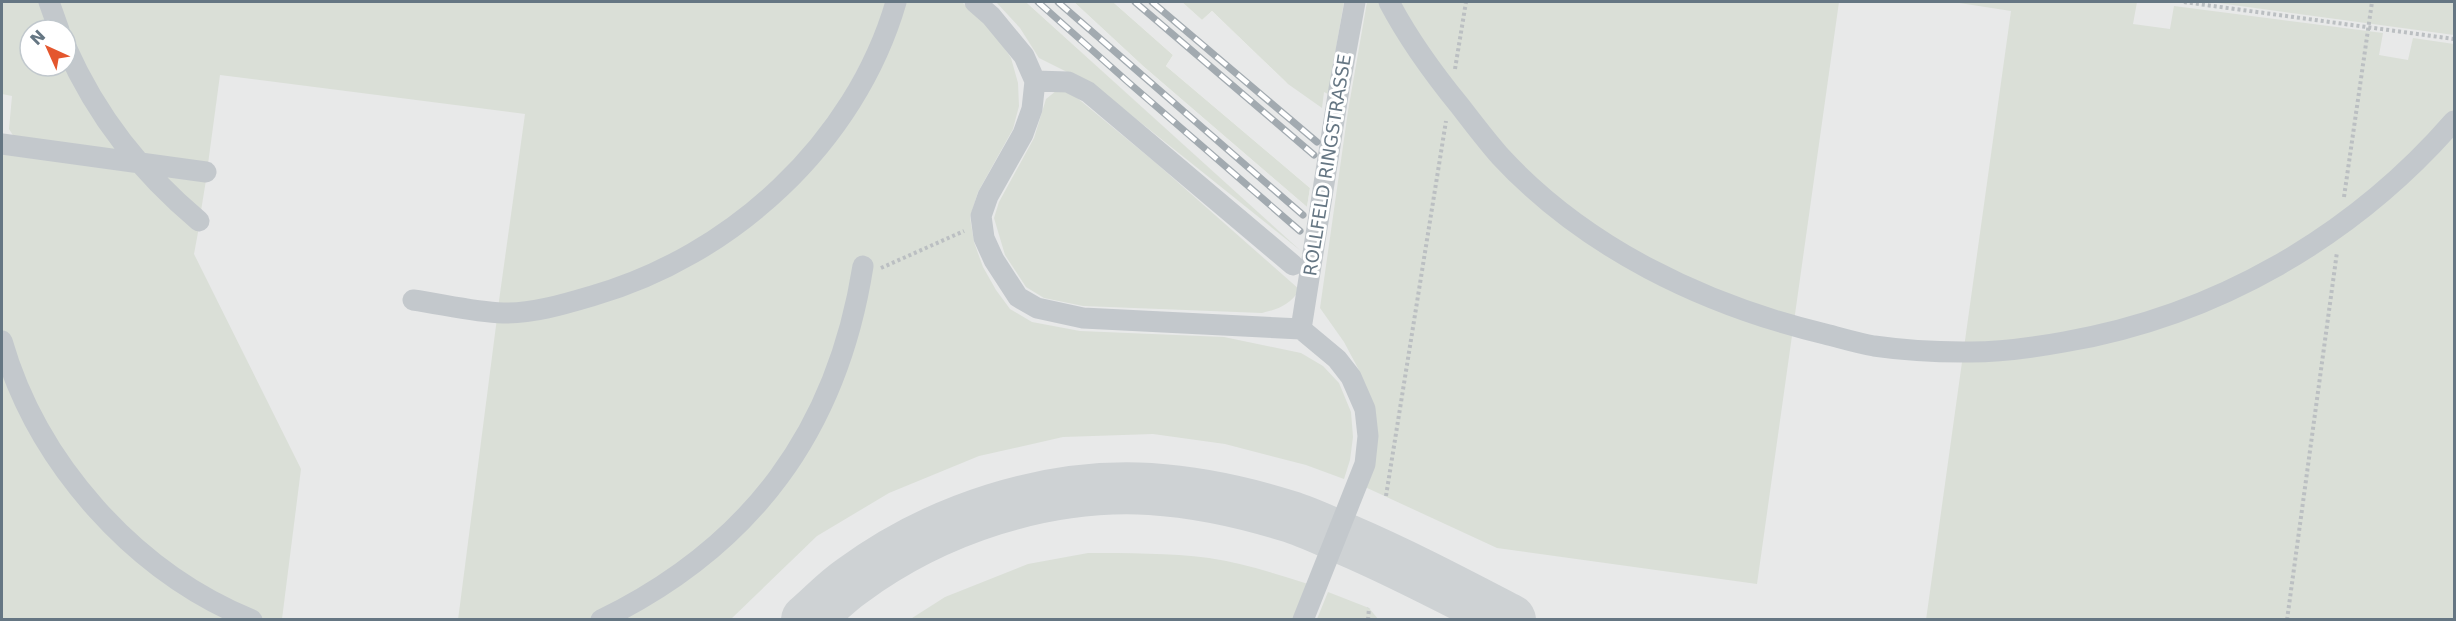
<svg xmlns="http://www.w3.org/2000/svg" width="2456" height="621" font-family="'DejaVu Sans',sans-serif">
	<rect width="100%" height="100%" fill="#fafaf8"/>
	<path fill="#e8e9e9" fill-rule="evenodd" d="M2,2H1003L1290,242L1026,2H1074L1143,66L1307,207L1310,188L1166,66L1173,55L1113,2H1182L1202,20L1212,11L1288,84L1219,2H2454V619H2ZM30,30H66V66H30Z"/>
	<path fill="#dadfd7" d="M2,2H44L53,30H30V66H66L124,154L14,137L9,129L12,96L2,94Z
		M52,2H890L887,15L820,139L732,225L619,287L498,308L525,114L220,75L208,164L136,154L84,77Z
		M900,2H962L993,31L1011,58L1018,83L1019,106L1013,129L978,192L970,217L974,242L983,267L996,290L1010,309L1032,322L1080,331L1224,337L1301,353L1323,366L1339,383L1351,412L1353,437L1350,460L1344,479L1306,465L1225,444L1153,434L1063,437L979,456L889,493L817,536L731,619H613C638,608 662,596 684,579C763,520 832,431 857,334C863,311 866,286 870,262L861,261C854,300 847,338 832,375C796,466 717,556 631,601C619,608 607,615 594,619C582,621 566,619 553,619C521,619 490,619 458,620L497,318C518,316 540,315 561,311C710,281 861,150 900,2Z
		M996,2H1026L1301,251L1095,86L1039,58L1020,28Z
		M1074,2H1113L1173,55L1166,66L1310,188L1307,207L1143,66Z
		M1182,2H1344L1328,94L1324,92L1322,108L1288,84L1212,11L1202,20Z
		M1367,2H1839L1757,584L1497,548L1365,487L1360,372L1344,342L1320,308L1348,111Z
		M1953,2H2137L2133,24L2170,29L2174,6L2383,33L2379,55L2408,60L2413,38L2454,44V619L1926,620L2011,11Z
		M2211,2H2454V35Z
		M1056,91L1070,92L1156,163L1300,290C1289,305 1279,309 1262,313L1083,306L1044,298L1026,287L1005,255L994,218L999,202L1034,138L1046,99Z
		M2,154L140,172L199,227L194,254L301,469L282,619H261L168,569L57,454L2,335Z
		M152,173L206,180L200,217Z
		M2,357L81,498L239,619H2Z
		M1088,553C1128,553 1169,553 1209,558C1243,563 1276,574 1308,584L1294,619L909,620L945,597L1028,564Z
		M1328,592L1369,608L1378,619H1317Z"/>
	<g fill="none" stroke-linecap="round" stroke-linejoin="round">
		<path stroke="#ced2d4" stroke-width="52" d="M807,620C822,607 836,592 852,581C936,519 1046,483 1150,489C1197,492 1243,502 1288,516C1308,522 1328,532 1347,540C1403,564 1456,592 1510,620"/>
		<path stroke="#bbbfc2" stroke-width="4" stroke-dasharray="3 3" stroke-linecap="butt" d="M2184,2L2454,39
			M1455,69L1466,2
			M2344,197L2372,2
			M881,268L964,231
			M1386,496L1446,121
			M1368,620L1369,608
			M2287,620L2337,252"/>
		<path stroke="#c3c8cc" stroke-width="21" d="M49,2L59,30
			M975,2L991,16L1024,56L1035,81L1032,109L1023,134L988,196L981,216L984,238L994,260L1018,297L1037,308L1083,318L1301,329L1337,359L1351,377L1365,409L1368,436L1365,464L1303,620
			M1389,2C1409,40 1433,73 1460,106C1473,123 1486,140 1500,156C1585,248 1704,305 1825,334C1841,338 1857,343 1874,346C1902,350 1934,352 1963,352C1996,353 2031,348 2064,342C2216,316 2353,237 2454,121
			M66,47C97,117 141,172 199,221
			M1035,81L1068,82L1088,92L1293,265
			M2,144L206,172
			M413,300C442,304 473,312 503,313C532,314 565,304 592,296C732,256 855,143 896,2
			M1301,329L1339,89L1355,2
			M2,341C37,463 134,572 252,620
			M601,620C751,547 837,431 863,266"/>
		<defs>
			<path id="rail" d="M1038,2L1128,82L1300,231
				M1058,2L1303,215
				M1135,2L1314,155
				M1152,2L1317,142"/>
		</defs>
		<use href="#rail" stroke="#a2aab0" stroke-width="7"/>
		<use href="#rail" stroke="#fff" stroke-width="4.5" stroke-dasharray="14" stroke-linecap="butt"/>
	</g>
	<g text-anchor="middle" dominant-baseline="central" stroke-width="6" stroke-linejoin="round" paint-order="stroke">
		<g font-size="18" fill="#657683" stroke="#fff">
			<text transform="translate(1327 165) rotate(-81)">ROLLFELD RINGSTRASSE</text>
		</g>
	</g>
	<rect width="2456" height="621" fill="none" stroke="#657683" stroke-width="6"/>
	<g transform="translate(48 48) rotate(315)"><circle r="28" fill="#ffffff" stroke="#c1c8cd" stroke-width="1.5"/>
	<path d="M0-4.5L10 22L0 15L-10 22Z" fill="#e4572e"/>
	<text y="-9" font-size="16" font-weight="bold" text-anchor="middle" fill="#657683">N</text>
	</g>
</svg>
